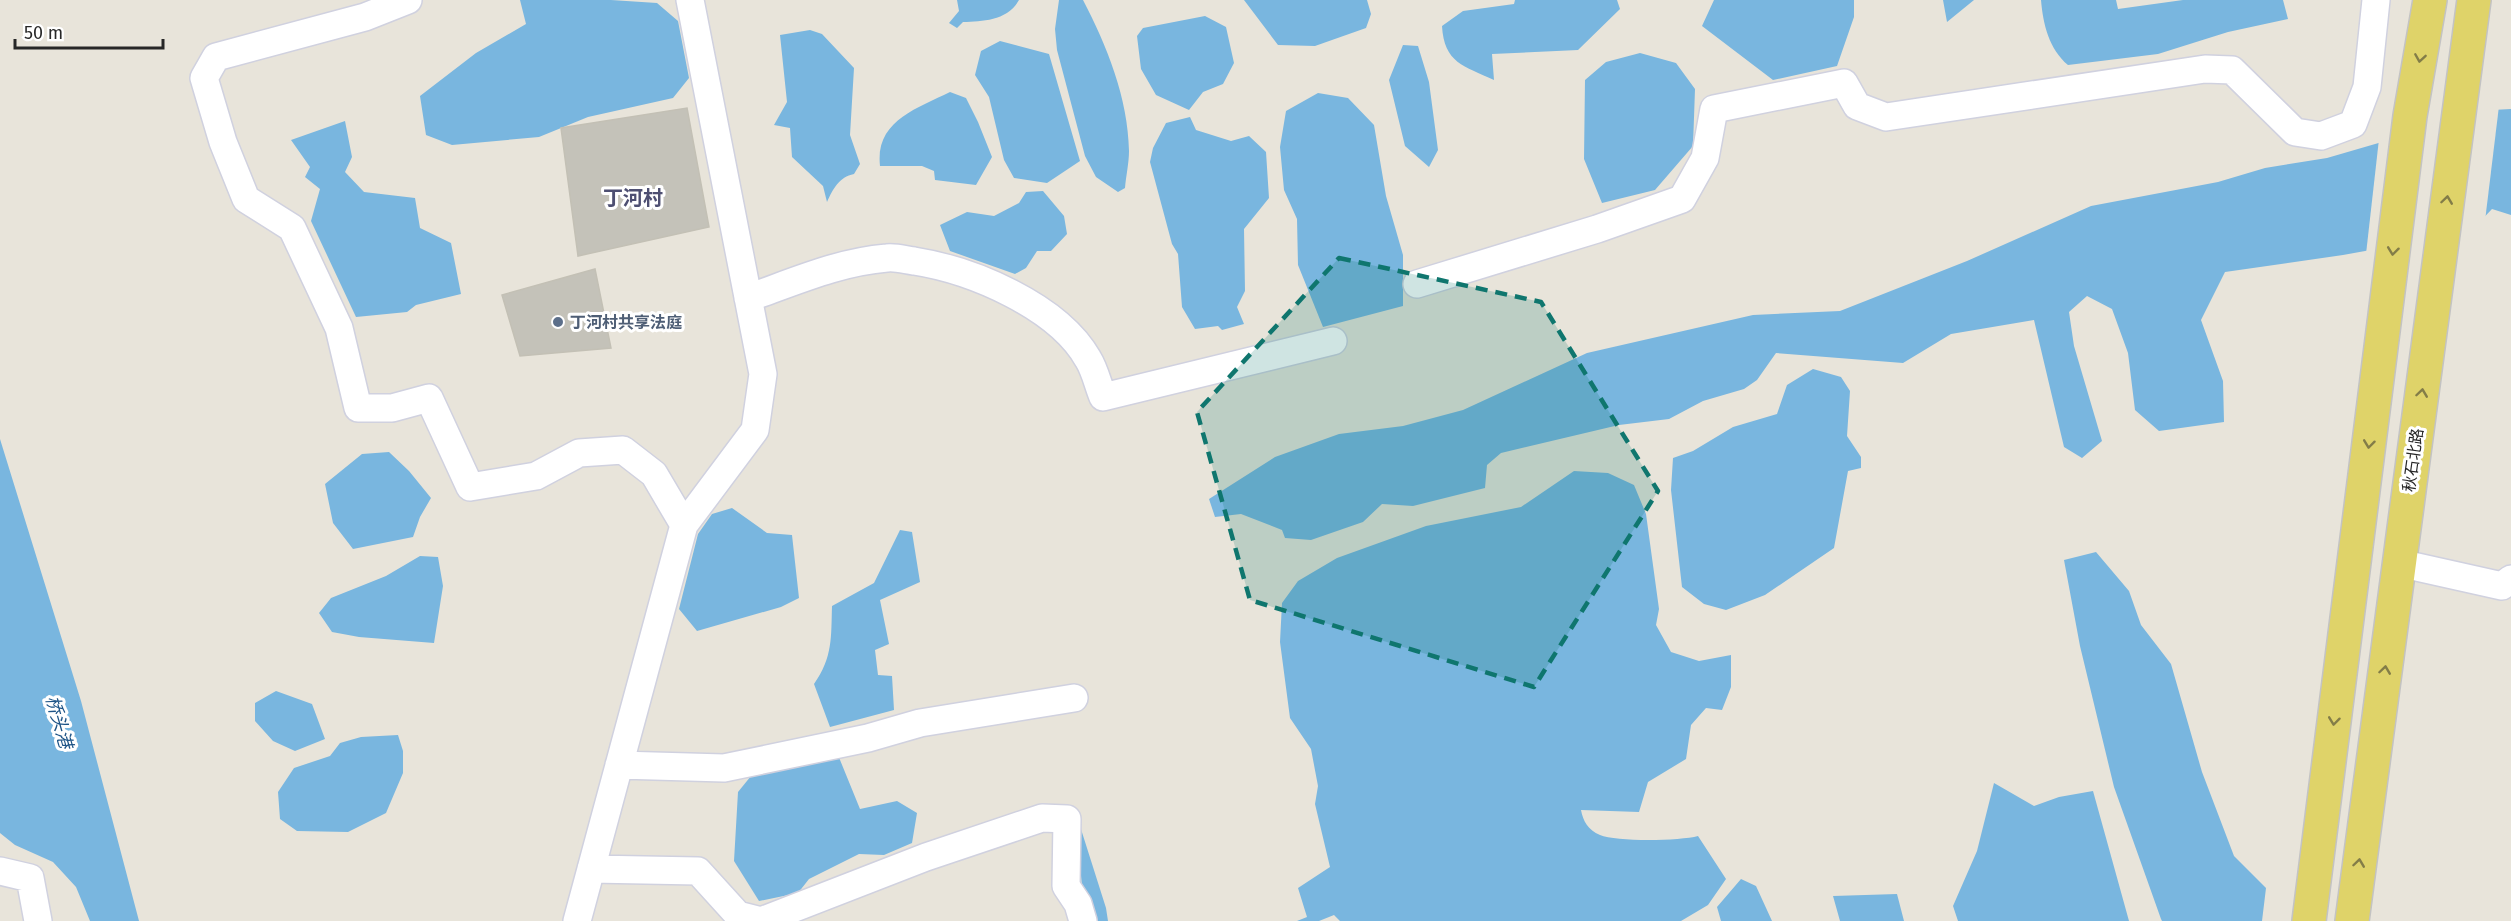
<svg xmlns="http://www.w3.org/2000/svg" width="2511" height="921" font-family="'Fira Sans','Noto Sans SC',sans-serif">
	<rect width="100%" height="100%" fill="#e8e4da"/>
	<path fill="#79b6df" d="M520,0H611L657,3L678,21L689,78L673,98L588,117L539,137L452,145L426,135L420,96L476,53L526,24Z
		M957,0H1019C1007,21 983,21 963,22L957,28L949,23L959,11Z
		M1059,0H1083C1107,46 1128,98 1129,151C1129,163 1126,176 1125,188L1118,192L1096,177L1085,156L1057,50L1055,29Z
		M1244,0H1367L1371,14L1366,28L1315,46L1278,45Z
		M1515,0H1617L1620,9L1578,50L1492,54L1494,80C1464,66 1444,63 1442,26L1463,11L1514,4Z
		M1714,0H1854V17L1837,66L1773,80L1702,26Z
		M1943,0H1974L1947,22Z
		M2041,0H2116L2118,9L2183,0H2283L2288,19L2228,32L2158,54L2068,65C2049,49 2043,24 2041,0Z
		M1205,16L1226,27L1234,63L1223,84L1203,92L1189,110L1156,95L1141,69L1137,36L1143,28Z
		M810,30L822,34L854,68L850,135L860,164L854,174C839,177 833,189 827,202L823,186L792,157L790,128L774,125L787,102L780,35Z
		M1000,41L1049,54L1080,161L1047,183L1014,178L1004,160L989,97L975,75L981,51Z
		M1403,45L1418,46L1429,82L1438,150L1429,167L1405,146L1389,80Z
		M1640,53L1676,63L1695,89L1693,146L1655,190L1602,203L1584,159L1585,80L1606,62Z
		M950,92L966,98L978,122L992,157L976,185L935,180L934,171L922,166H880C875,121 916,109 950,92Z
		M1318,93L1348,98L1374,125L1386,196L1403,255V306L1323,327L1298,265L1297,219L1284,190L1280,147L1286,111Z
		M2511,109V215L2492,209L2470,232L2343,255L2225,272L2201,320L2223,381L2224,422L2159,431L2135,410L2128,353L2112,309L2087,296L2069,312L2074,346L2102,441L2082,458L2064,447L2034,320L1951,334L1903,363L1776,353L1757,380L1744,389L1703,401L1669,419L1619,425L1501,453L1487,465L1485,488L1413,506L1382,504L1363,522L1311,540L1285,538L1282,530L1241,514L1215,517L1209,499L1275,457L1339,434L1403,426L1463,410L1587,353L1753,315L1840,311L1967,261L2091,206L2218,182L2265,168L2327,158L2492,110Z
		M1190,117L1196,130L1231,141L1249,136L1266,152L1269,198L1244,229L1245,291L1237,307L1244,324L1222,330L1218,326L1195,329L1182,307L1178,254L1172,244L1150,162L1153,148L1166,123Z
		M345,121L352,157L345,172L364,192L415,198L420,228L451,243L461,294L416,305L407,312L356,317L311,221L320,189L305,177L310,167L291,140Z
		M1043,191L1064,216L1067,234L1051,251H1037L1026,268L1015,274L950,251L940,225L967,212L994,216L1019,203L1026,192Z
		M1813,369L1841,377L1850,391L1847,436L1861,457V468L1848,471L1834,548L1765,595L1726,610L1704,604L1682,587L1671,490L1673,458L1693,451L1733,427L1777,414L1787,385Z
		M0,439L81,701L139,921H90L76,887L53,862L15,845L0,833Z
		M389,452L409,471L431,498L420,517L413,537L353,549L333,523L325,484L362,454Z
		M1574,471L1608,473L1634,485L1646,514L1659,609L1656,625L1671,652L1699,661L1731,655V687L1722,710L1706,708L1691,725L1686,759L1648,782L1639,812L1581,810C1583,821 1588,830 1600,835C1616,842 1680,841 1698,836L1726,879L1708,905L1681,921H1340L1334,915L1319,921H1297L1307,917L1298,888L1330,867L1315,804L1318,786L1311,749L1290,718L1280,642L1282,603L1298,581L1337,558L1426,526L1521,507Z
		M732,508L767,533L792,535L799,598L781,607L697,631L679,609L698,534L712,514Z
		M900,530L912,532L920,582L880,600L889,644L875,650L878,675L892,676L894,710L830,727L814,684C833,657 831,637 832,606L874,583Z
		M2096,552L2129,591L2141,625L2171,664L2202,772L2234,856L2266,888L2262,921H2162L2161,919L2114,787L2080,646L2064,560Z
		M420,556L438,557L443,586L434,643L359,637L332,632L319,613L331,598L386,576Z
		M276,691L312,704L325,739L295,751L273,741L255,721V703Z
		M398,735L403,751V773L386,813L348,832L297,831L280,819L278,792L294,768L330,756L340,743L361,737Z
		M838,755L860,809L897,801L917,813L912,843L884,855L859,854L809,879L798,893L759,901L734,861L738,792L751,776Z
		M1994,783L2034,806L2059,797L2093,791L2129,921H1958L1953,906L1977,851Z
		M1080,826L1106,908L1108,921H1090L1083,895L1076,828Z
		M1741,879L1756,886L1772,921H1721L1717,907Z
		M1897,894L1904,921H1840L1833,896Z"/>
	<path fill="#e8e4da" d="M2499,106L2485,221L2471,235L2366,254L2379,139Z"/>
	<path fill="#c4c2b9" stroke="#c3c0b5" stroke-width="1.5" d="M687,108L709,227L578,256L561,128Z
		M595,269L611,348L520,356L502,295Z"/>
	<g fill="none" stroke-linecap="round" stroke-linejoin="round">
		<defs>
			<path id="minor" d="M408,0L365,17L216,57L204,78L223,142L246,199L292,228L339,328L358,408H392L429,398L470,487L536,476L579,453L623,450L654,474L684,525
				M1417,284L1597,229L1682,199L1705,158L1714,109L1844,83L1857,106L1886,117L2205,69L2232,70L2295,132L2321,136L2353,124L2367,87L2376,0
				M748,298C794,282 838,262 887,258C896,257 906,260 914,261C972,270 1058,306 1088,359C1095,370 1098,385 1103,397L1333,341
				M2399,563L2502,586L2511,579
				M619,765L724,768L868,738L920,723L1074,698
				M591,869L698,871L738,915L761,921L926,857L1042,818L1067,819L1066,886L1078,904L1083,921
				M0,871L30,878L38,921
				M577,921L684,525L755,430L763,374L690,0"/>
			<path id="major" d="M2309,921L2410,116L2430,0
				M2352,921L2474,0"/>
		</defs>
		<use href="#minor" stroke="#d0d1df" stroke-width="30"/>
		<use href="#major" stroke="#c3c3c3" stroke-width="36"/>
		<use href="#minor" stroke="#fff" stroke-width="27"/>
		<use href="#major" stroke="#dfd369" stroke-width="33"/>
	</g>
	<defs><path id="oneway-chevron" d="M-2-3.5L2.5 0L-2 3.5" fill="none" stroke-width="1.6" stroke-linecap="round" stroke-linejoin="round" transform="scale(1.5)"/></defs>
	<g stroke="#837d48">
		<use href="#oneway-chevron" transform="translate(2420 58) rotate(99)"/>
		<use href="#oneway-chevron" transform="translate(2447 200) rotate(-82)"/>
		<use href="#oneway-chevron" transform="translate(2393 251) rotate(97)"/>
		<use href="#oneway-chevron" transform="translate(2422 393) rotate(-82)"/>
		<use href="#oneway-chevron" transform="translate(2369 444) rotate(97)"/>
		<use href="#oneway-chevron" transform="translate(2385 670) rotate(-82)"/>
		<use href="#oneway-chevron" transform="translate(2334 721) rotate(97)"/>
		<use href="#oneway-chevron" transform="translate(2359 863) rotate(-82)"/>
	</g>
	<path fill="#0f766e" fill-opacity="0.2" stroke="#0f766e" stroke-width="4.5" stroke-dasharray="12 8" stroke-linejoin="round" d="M1339,258L1541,302L1658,491L1534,687L1250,600L1197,412Z"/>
	<circle fill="#5c6f8a" stroke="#fff" stroke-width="2" cx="558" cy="322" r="6"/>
	<g text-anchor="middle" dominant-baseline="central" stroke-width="6" stroke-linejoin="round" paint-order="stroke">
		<g font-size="16" font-weight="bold" fill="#4e5e75" stroke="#fff" text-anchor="start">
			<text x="570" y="322">丁河村共享法庭</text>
		</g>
		<g font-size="16" fill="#272727" stroke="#fff">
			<text transform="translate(2413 460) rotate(-82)">秋石北路</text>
		</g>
		<g font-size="18" font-style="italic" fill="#1c5386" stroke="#fff">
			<text transform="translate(59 722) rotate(74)">桥头港</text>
		</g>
		<g font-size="20" font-weight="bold" fill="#4e4f72" stroke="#fff">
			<text x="633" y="198">丁河村</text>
		</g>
	</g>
	<path d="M15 39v9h148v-9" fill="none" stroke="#272727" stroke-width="3"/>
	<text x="24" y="39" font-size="18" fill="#272727" stroke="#ffffff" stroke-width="4.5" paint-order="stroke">50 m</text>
</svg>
